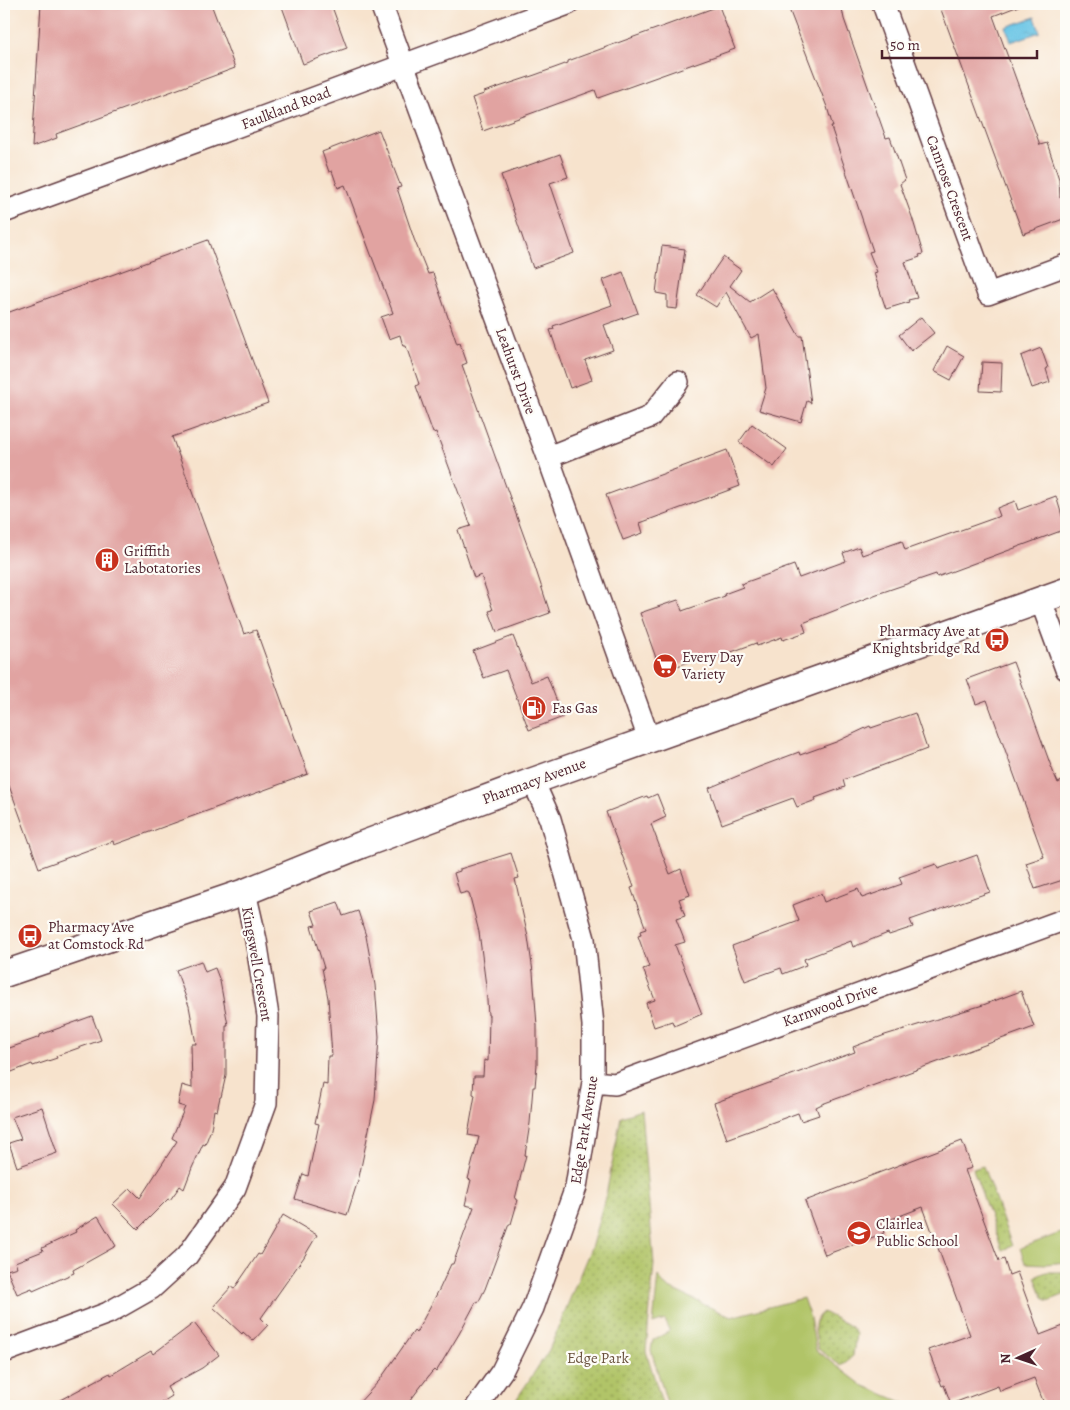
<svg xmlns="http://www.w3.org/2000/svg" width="1070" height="1410" font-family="Alegreya,serif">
	<defs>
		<pattern id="park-dots" width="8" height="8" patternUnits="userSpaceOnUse" patternTransform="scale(1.25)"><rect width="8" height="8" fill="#b1c468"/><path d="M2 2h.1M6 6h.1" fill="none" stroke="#929f56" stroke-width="1.8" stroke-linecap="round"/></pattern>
		<pattern id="water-ripples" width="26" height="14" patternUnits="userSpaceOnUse" patternTransform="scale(1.25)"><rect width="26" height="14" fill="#67c4e5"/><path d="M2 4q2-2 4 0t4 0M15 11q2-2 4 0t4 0" fill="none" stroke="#5ba8c5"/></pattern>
	</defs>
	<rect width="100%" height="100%" fill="#fdfcf7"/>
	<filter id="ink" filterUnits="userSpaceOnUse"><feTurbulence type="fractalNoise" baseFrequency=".02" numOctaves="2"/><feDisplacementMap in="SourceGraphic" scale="10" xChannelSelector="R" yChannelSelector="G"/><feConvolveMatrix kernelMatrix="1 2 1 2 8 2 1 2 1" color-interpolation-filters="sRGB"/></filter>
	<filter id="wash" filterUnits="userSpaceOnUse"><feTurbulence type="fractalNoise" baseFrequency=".0096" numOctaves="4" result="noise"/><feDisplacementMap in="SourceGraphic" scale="20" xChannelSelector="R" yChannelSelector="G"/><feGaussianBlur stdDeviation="1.12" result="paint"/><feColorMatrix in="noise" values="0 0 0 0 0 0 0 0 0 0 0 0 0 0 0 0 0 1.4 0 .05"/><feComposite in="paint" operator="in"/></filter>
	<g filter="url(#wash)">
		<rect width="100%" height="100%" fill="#f7e3cd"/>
		<path fill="#b1c468" stroke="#7e724a" d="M1066,1231V1262L1046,1264L1025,1263L1020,1248Z
			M658,1276L665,1286L731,1317L803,1298L810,1318L816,1350L862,1385L902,1402L908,1406H668L651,1350L653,1340L670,1331L665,1320L653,1324Z"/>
		<path fill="url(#park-dots)" stroke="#7e724a" d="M641,1110L654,1264L646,1351L663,1406H512L549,1350L592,1245L607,1190L621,1117Z
			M983,1166L1012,1246L1002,1250L973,1169Z
			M1046,1272H1066V1294L1048,1301L1043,1297L1035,1277Z
			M823,1312L850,1326L856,1334L853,1356L841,1366L818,1349C816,1336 810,1321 823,1312Z"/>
		<path fill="url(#water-ripples)" stroke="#587288" d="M1035,17L1040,32L1011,42L1006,27Z"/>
		<g id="blocks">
			<path fill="#e1a3a1" d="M41,4H211L235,68L56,134L57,138L32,147Z
				M281,4H331L347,48L303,64Z
				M787,4H841L844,19L886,138L890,137L905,180L900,184L912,217L923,254L919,255L920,257L905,262L917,298L908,300L909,302L886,309L874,273L877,272L869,252L873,251L831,127H833L827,107Z
				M939,4H1021V5L993,16L1040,145L1047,143L1059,179L1060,198L1066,195V218L1023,234Z
				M719,6L735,49L598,98L595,90L483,131L472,98L484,94V92L535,75L568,63V61Z
				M379,130L401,187L397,188L414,239L428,274L433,273L457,344L460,343L467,363L462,365L534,564L550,613L497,632L489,611L493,610L481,575L474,578L458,530L471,526L436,432L433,433L416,386L419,384L406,346H403L400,335L389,339L381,317L393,313L345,185L338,188L332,171L329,172L322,152Z
				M560,154L568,177L550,183L574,253L533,268L501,175Z
				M208,240L268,403L172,437L244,634L256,630L308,774L114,845L113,841L39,868L4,772V314Z
				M662,246L685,249L677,309L667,308V295L656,293Z
				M723,257L741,270L730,286L750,302L772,288L799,336H802L811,403L807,401L801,422L759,410L766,388L759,334L751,338L726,292L716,307L697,295Z
				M623,272L638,313L604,325L613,350L585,360L592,380L570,388L550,330L554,329L553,326L612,305L603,280Z
				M921,317L934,333L911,351L899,335Z
				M947,346L964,356L951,380L934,371Z
				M1041,348L1048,368L1046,369L1050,382L1032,388L1021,356Z
				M982,362L1002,363L1001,392L980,391Z
				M752,424L787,449L774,467L739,442Z
				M727,450L740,486L640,523L643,533L623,540L606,495Z
				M1056,496L1066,529L937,577L936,574L877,594L803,623L806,632L783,640L782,637L757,646L756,643L704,662L702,657L661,672L640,613L678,600L682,611L725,596L724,594L743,587L741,584L794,565L799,578L846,561L843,553L859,547L862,555L902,541L905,550L1000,516L997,508L1015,501L1018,510Z
				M513,636L531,682L547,676L563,717L529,730L506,670L484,678L473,651Z
				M1013,662L1052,769L1058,783L1062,781L1066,793V879L1035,889L1026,863L1044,857L987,700L976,704L967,679Z
				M915,713L927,749L843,780L845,787L815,798L816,800L797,807L793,798L722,824L709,788L759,767L799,752L800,755L836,742L870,726L871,728Z
				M657,794L666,817L651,824L670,874L681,869L690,895L679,899L685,916L676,919L685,942L675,945L702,1014L674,1026L672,1021L654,1027L646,1003L655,1000L643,969L649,967L638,936L641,935L640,931L646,929L631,888L634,887L606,812L647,796L648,798Z
				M511,853L519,878L515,879L528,937L533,972L537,1026V1064L535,1087H533L530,1123L525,1155H526L515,1199L518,1200L511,1224H509L485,1289L478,1303L476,1302L459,1334L436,1372L434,1370L431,1373L406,1406H356L379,1381L414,1331L416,1333L440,1288L451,1264H453L474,1207L465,1205L471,1180L468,1179L479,1137L468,1135L475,1095L473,1094L474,1076H483L484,1060L488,1061L489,1015H488L486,986L479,932L469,893L467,892L460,894L454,873L460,871V869Z
				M977,855L990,892L910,920L913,927L889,935L888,933L853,947L851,941L804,959L806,965L783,974L781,968L745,981L732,946L799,921L793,905L821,894L824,902L858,889L862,898L902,884L899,877L936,864L938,869Z
				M338,902L343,916L358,911L366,936L375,985L379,1037L375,1100L359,1177L347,1215L295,1199L303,1174L308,1176L319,1124L315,1123L323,1084L327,1085L328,1056H332L328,998L322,968H324L311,926L316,925L311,911Z
				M201,961L205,972L215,968L220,981L228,1025H226V1075L221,1097H220L217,1111L214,1110L211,1129L205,1145L203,1144L192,1168L184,1189L180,1186L170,1200L168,1199L138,1229L113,1204L130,1188L140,1198L177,1141L172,1138L185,1107L178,1105L182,1085L192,1088L191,1044H196L189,1006L176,970Z
				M1021,991L1034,1027L822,1104L816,1107L819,1115L801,1121L798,1113L727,1139L714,1103L855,1052L853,1047L885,1035L983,1005Z
				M92,1016L101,1040L56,1056L57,1058L33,1066L32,1064L4,1075V1050L40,1037V1035Z
				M42,1107L57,1153L17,1167L9,1143L21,1139L12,1117Z
				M962,1141L972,1168L965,1170L999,1261L1004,1259L1009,1275L1017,1272L1040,1335L1066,1325V1406H1045L1034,1378L1000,1391L998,1386L951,1404L944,1385L942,1386L928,1350L970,1335L923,1207L881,1223L884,1233L825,1255L805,1201Z
				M283,1215L317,1235L304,1257L261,1318L268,1325L253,1341L243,1332L242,1334L213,1307L231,1287L234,1289L258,1254L260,1255Z
				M98,1216L116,1246L73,1270L74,1273L33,1291L32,1288L17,1294L7,1270L17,1267L15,1262L43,1251L42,1248L76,1232L75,1230Z
				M194,1323L219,1355L202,1368L167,1387L172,1396L156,1406H49L110,1373L111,1375L151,1351L153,1354Z"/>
		</g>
	</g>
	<g filter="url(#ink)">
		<use href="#blocks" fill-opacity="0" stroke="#643c43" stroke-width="1"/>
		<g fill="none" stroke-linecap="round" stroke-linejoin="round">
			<defs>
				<path id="minor" d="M381,4L548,457L649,739
					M883,4L988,294L1066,265
					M4,212L198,141L568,4
					M548,457L650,417L678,382
					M1041,601L1066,669
					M593,1082L615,1084L1066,919
					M4,1352L108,1313L152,1288L187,1256L235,1188L266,1103L268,1016L256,940L245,892
					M477,1406L502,1371L533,1308L576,1187L593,1082V1025L584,939L550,819L533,781"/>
				<path id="tertiary" d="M4,974L245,892L361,845L533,781L1066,591"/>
			</defs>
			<use href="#minor" stroke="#643c43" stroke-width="24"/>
			<use href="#tertiary" stroke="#643c43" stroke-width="29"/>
			<use href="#minor" stroke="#fff" stroke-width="21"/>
			<use href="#tertiary" stroke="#fff" stroke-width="26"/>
		</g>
	</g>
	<defs>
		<symbol id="building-disc" viewBox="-11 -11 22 22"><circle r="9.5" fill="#c8321e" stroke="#fdfcf7"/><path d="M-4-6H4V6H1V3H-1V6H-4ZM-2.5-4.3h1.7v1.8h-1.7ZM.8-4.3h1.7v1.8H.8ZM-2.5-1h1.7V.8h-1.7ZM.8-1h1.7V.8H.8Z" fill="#fff"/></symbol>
		<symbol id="bus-disc" viewBox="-11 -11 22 22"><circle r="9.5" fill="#c8321e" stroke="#fdfcf7"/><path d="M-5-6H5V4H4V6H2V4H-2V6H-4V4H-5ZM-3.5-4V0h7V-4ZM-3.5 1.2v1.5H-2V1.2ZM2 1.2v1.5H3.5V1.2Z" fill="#fff"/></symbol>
		<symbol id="supermarket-disc" viewBox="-11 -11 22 22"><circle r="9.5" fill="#c8321e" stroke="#fdfcf7"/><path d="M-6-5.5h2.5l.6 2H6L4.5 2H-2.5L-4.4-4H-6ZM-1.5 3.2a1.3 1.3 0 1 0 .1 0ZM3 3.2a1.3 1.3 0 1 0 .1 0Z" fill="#fff"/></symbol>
		<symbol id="fuel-disc" viewBox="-11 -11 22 22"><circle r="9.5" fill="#c8321e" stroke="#fdfcf7"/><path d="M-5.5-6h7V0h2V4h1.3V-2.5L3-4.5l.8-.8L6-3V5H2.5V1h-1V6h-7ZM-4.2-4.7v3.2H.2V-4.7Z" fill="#fff"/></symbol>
		<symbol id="school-disc" viewBox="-11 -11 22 22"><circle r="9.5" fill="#c8321e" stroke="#fdfcf7"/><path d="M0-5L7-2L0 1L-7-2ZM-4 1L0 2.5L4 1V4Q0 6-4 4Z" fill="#fff"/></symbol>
	</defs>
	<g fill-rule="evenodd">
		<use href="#building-disc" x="93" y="546" width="28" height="28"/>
		<use href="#bus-disc" x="983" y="626" width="28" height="28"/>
		<use href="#supermarket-disc" x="651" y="652" width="28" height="28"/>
		<use href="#fuel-disc" x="520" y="694" width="28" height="28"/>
		<use href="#bus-disc" x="16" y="922" width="28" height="28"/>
		<use href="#school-disc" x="845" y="1219" width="28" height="28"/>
	</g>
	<g text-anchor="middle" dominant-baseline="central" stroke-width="4.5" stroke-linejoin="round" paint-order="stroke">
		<g font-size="15" fill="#4a1f2b" stroke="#fdfcf7">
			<text transform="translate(286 108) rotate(-21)">Faulkland Road</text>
			<text transform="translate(950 188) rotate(70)">Camrose Crescent</text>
			<text transform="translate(516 371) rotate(70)">Leahurst Drive</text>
			<text transform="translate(534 781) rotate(-20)">Pharmacy Avenue</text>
			<text transform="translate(257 964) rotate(80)">Kingswell Crescent</text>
			<text transform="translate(830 1005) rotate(-20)">Karnwood Drive</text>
			<text transform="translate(584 1130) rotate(-81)">Edge Park Avenue</text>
		</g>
		<g font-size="15" fill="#4a1f2b" stroke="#fdfcf7" text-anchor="start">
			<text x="124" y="551">Griffith<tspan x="124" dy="17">Labotatories</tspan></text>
			<text x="980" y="631" text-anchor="end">Pharmacy Ave at<tspan x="980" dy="17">Knightsbridge Rd</tspan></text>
			<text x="682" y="657">Every Day<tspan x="682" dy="17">Variety</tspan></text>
			<text x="552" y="708">Fas Gas</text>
			<text x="48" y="927">Pharmacy Ave<tspan x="48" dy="17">at Comstock Rd</tspan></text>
			<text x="876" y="1224">Clairlea<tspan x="876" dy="17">Public School</tspan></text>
		</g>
		<g font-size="15" fill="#69513d" stroke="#fdfcf7">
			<text x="598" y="1358">Edge Park</text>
		</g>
	</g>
	<rect width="1070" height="1410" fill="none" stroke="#fdfcf7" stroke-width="20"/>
	<g transform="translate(1018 1358) rotate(267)" stroke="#fdfcf7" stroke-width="4" paint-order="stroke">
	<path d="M0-4L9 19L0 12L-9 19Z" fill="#4a1f2b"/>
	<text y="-8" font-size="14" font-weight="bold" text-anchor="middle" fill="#4a1f2b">N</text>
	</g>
	<path d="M882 50v8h155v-8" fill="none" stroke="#4a1f2b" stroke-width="2.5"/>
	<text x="890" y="50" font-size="15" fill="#4a1f2b" stroke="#fdfcf7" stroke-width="4" paint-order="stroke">50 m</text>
</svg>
